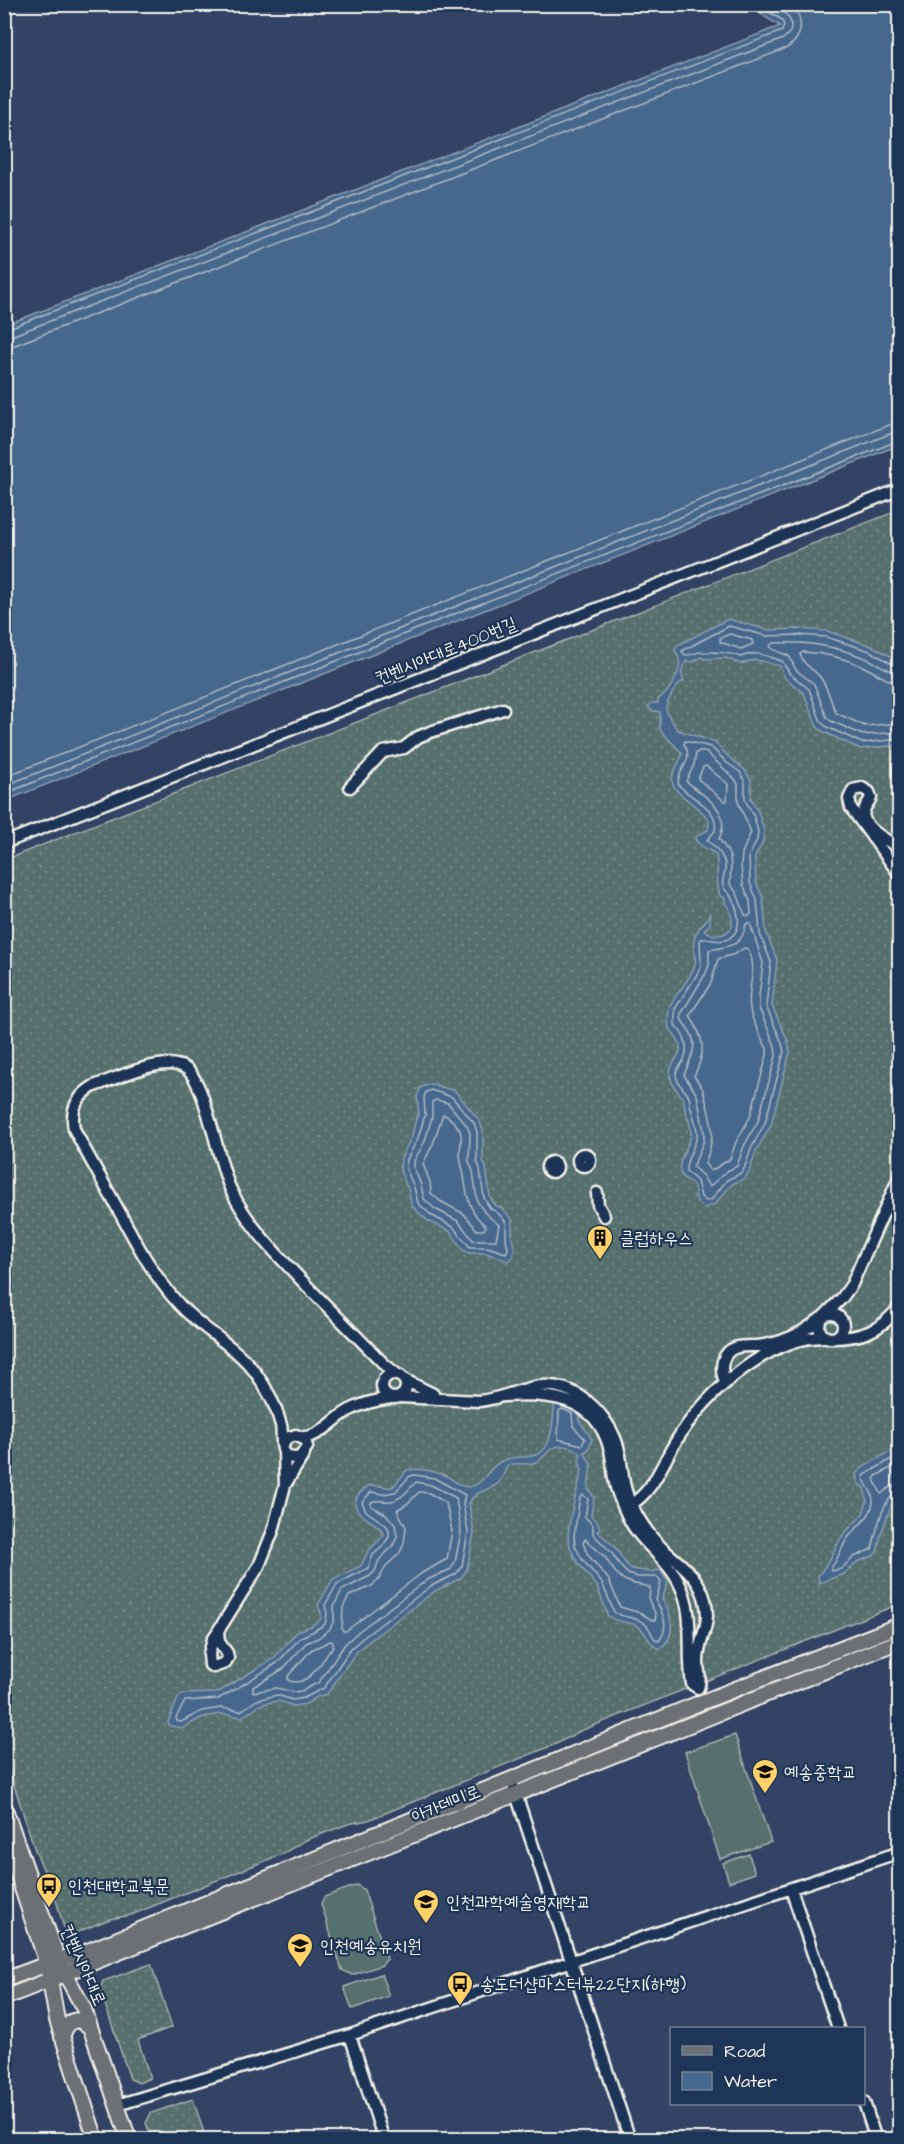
<svg xmlns="http://www.w3.org/2000/svg" width="904" height="2144" font-family="'Architects Daughter','Poor Story',sans-serif">
	<defs>
		<pattern id="grass-dots" width="8" height="8" patternUnits="userSpaceOnUse" patternTransform="scale(1.5)"><rect width="8" height="8" fill="#57706d"/><path d="M2 2h.1M6 6h.1" fill="none" stroke="#708582" stroke-width="1.8" stroke-linecap="round"/></pattern>
	</defs>
	<rect width="100%" height="100%" fill="#334365"/>
	<filter id="ink" filterUnits="userSpaceOnUse"><feTurbulence type="fractalNoise" baseFrequency=".0167" numOctaves="2"/><feDisplacementMap in="SourceGraphic" scale="12" xChannelSelector="R" yChannelSelector="G"/><feConvolveMatrix kernelMatrix="1 2 1 2 8 2 1 2 1" color-interpolation-filters="sRGB"/></filter>
	<g filter="url(#ink)">
		<path fill="url(#grass-dots)" stroke="#a6b0aa" stroke-width="1.5" d="M899,510V1604L580,1731L556,1744L368,1820L348,1824L306,1840L282,1854L131,1915L110,1919L75,1933L64,1928L54,1893L36,1853L5,1757L4,860Z
			M151,1964L172,2027L138,2040L150,2078L139,2083L130,2079L100,1989L103,1981Z
			M193,2099L206,2139H152L146,2123L151,2113Z"/>
		<path fill="#57706d" stroke="#a6b0aa" stroke-width="1.5" d="M735,1735L771,1842L720,1859L685,1752Z
			M749,1854L755,1873L729,1882L723,1863Z
			M357,1885L364,1890L387,1959L382,1965L352,1975L342,1970L321,1904L324,1897Z
			M381,1974L389,1996L352,2009L344,1987Z"/>
		<path fill="#47688d" stroke="#8c9fb1" stroke-width="1.5" d="M746,5H899V445L5,801V325L780,26Z
			M728,619L768,630L799,629L827,631L872,646L898,660L900,745L860,749L824,732L817,727L804,693L785,678L780,666C762,663 760,656 741,664L726,658L705,659L701,657L693,662L686,661L681,673L684,682H681C676,687 666,702 666,708C666,714 675,726 678,730L714,742L730,758L744,769L751,780V799L758,811L764,831L763,842L755,857L756,882L763,898L766,932L777,960L772,1006L788,1041L790,1052L771,1125L756,1151L749,1172L744,1179L732,1184L715,1204L705,1208L698,1203C694,1197 696,1191 693,1185C690,1181 684,1180 682,1176C674,1164 688,1148 691,1136C693,1123 683,1112 684,1099C679,1093 673,1088 671,1079C665,1057 696,1057 669,1028C663,997 688,990 695,964C697,955 691,946 695,936C698,927 707,923 710,913V924L704,930C714,937 724,937 732,927V919L729,907L725,903V898L720,896C715,881 719,869 716,855C710,849 699,847 695,839L698,835L708,830L709,820C701,806 671,794 672,779C673,769 681,763 682,753L660,730V712L653,711L648,707L652,703H658V699C669,693 682,672 679,659C679,656 676,653 675,650L676,646Z
			M431,1084L455,1091L479,1120L483,1130V1161L486,1167L490,1197L495,1205L503,1209L512,1219V1238L515,1249L512,1257L508,1261L486,1253H469L463,1250L450,1231L428,1221L412,1206L408,1189L400,1170L401,1158L412,1136L416,1118L419,1114L417,1096L421,1087Z
			M555,1400L584,1414L578,1419L592,1439L588,1450L584,1452L591,1464L588,1489L594,1497L591,1516L597,1521L600,1529L597,1531L615,1547L626,1564L632,1569L650,1572L660,1570L668,1582L662,1599C672,1614 678,1637 659,1649C646,1642 646,1629 636,1625C626,1621 618,1623 608,1616L597,1586L577,1562L570,1547L568,1535L571,1514L582,1470L579,1461L581,1454C573,1446 560,1443 550,1450C545,1454 543,1459 536,1462C529,1466 517,1462 508,1465C504,1470 502,1482 496,1485C486,1491 474,1491 469,1504L474,1533L467,1569L461,1578L435,1591L368,1642L356,1652L327,1694L317,1697L306,1704L294,1706L278,1701L267,1703L260,1705L242,1717L221,1714L203,1717L183,1728L170,1726L168,1722L179,1696L183,1694L217,1693L274,1658L298,1631L311,1626L321,1619V1613L318,1605L333,1579L361,1566L368,1551L384,1535C381,1520 345,1516 358,1495C361,1492 365,1487 369,1486C376,1484 385,1488 393,1487L407,1470C421,1468 435,1471 448,1477C454,1480 461,1488 468,1487C483,1486 488,1468 500,1462C511,1456 521,1458 532,1456C555,1452 552,1418 555,1400Z
			M899,1446V1496L891,1506L881,1534L877,1552L873,1556L857,1562L844,1574L819,1583L818,1576L830,1559L842,1536L863,1514L867,1501L864,1488L858,1483L856,1474L862,1468Z"/>
		<g fill="none" stroke-linecap="round" stroke-linejoin="round">
			<path stroke="#afbac4" stroke-width="1.5" d="M4,330L782,31L784,26L782,20L757,4
				M4,337L11,336L783,39L790,32C795,17 783,12 771,4
				M4,346L15,345L787,48C804,37 805,16 789,4
				M730,634L752,640L753,644L741,649L720,642V638Z
				M900,666L894,665L870,651L826,637L799,635L767,636L729,626L682,651L685,655C694,656 695,651 703,652C718,652 726,652 741,657C760,650 764,656 782,661L790,674L809,689L821,722L827,727L862,743L900,739
				M900,673C887,672 877,662 865,658C832,645 808,642 773,643L770,646L772,649L789,656L796,670L814,684L827,718L831,721L863,735L900,732
				M900,682C886,682 876,672 864,667C845,658 823,653 803,652L800,654C804,668 815,668 822,680C829,690 831,703 836,713L865,726L900,723
				M685,741L711,747L727,763L740,772L745,782V800L753,814L758,831L757,840L749,856L750,883L757,900L760,934L771,962L766,1006L782,1043L784,1052L765,1123L751,1149L744,1169L741,1173L727,1180L711,1200L706,1201L701,1197L697,1181L686,1171C685,1158 695,1148 697,1136C698,1126 693,1117 691,1108C689,1104 691,1100 688,1095C684,1088 677,1085 676,1075C676,1070 679,1067 682,1063C691,1049 685,1035 675,1025V1009L696,976L701,965L700,939C710,937 721,945 731,937C744,927 737,906 730,895C729,892 725,891 724,888C721,883 723,880 724,875C729,860 718,849 707,840L715,831C719,805 690,800 678,784C678,766 695,763 684,744Z
				M699,751L707,753L735,779L738,784V802L751,832L742,853L741,866L743,884L750,901L751,914L749,916L745,915L737,893L730,884C731,863 734,857 719,839C733,809 704,797 686,781L694,765L696,753Z
				M706,766L728,784L727,801H724L698,779L703,767Z
				M4,777L889,425L900,423
				M4,786L892,433L900,432
				M4,794L457,613L900,440
				M750,923L763,963L759,996V1008L775,1046L776,1056L758,1121L744,1146L737,1166L727,1171L709,1187L703,1176L693,1167L704,1140V1132L697,1095L684,1075C690,1058 701,1046 687,1027C683,1022 681,1021 681,1014L706,973L709,965V950C728,946 742,948 746,924Z
				M744,948L748,949C759,972 746,986 750,1009C752,1023 761,1036 767,1049V1055L750,1117L736,1142L730,1159L711,1171L705,1164C714,1139 714,1130 707,1105C703,1089 704,1089 694,1076C707,1050 704,1039 690,1015L711,983L718,959L735,954Z
				M431,1090L452,1097L474,1123L477,1132V1161L480,1169L484,1198L490,1208L499,1214L506,1222V1239L508,1249L506,1253L487,1247H470L453,1227L431,1215L418,1203L414,1187L406,1169L407,1159L418,1138L425,1115L424,1097L426,1092Z
				M436,1100L448,1103L467,1126L470,1133L469,1162L473,1171L477,1201L485,1213L499,1225L496,1240H473L458,1221L435,1209L424,1199L421,1185L414,1168V1161L425,1141L432,1117V1102Z
				M443,1114C450,1117 459,1126 461,1134C462,1140 460,1147 460,1153C460,1162 463,1168 464,1176C467,1196 469,1213 486,1226L484,1230H477L464,1214L440,1201L431,1193L430,1182L423,1164L433,1144Z
				M562,1409L572,1413L573,1426L585,1439L582,1445L558,1439L559,1411Z
				M900,1454L863,1476C864,1484 873,1490 873,1501C872,1518 856,1526 847,1539C841,1549 838,1559 831,1568L832,1571L841,1569L854,1557L872,1549C876,1534 882,1495 900,1492
				M900,1463L876,1476L874,1479L881,1494L892,1486L900,1485
				M415,1475L434,1478L465,1495L463,1504L468,1532L462,1566L456,1574L431,1586L364,1637L351,1648L324,1688L304,1698L293,1700L277,1695L257,1700L241,1711L221,1708L202,1711L181,1722L177,1721L176,1718L185,1701L218,1699L236,1689L277,1663L301,1637L314,1631L325,1624L327,1614L325,1605L337,1584L368,1568L373,1555L382,1547L389,1537V1530L386,1525L366,1511L362,1502L371,1492L383,1494L395,1492L410,1476Z
				M416,1482L431,1485L456,1498L461,1532L455,1562L451,1569L427,1580L359,1631L345,1644L319,1682L302,1691L293,1692L277,1688L253,1692V1687L283,1669L306,1643L318,1638L330,1629L334,1620V1606L342,1590L370,1576L375,1571L379,1560L393,1546L397,1536L395,1525L386,1514L371,1506V1502C377,1499 384,1502 391,1501C403,1499 408,1489 416,1482Z
				M419,1492L429,1493L446,1503L452,1531L447,1559L422,1573L346,1631H343L342,1628L343,1607L349,1596L372,1586L379,1579L387,1565L399,1554L404,1544L406,1527L397,1510L407,1504Z
				M583,1495L588,1499L585,1517L593,1525V1534L611,1552L621,1567L628,1574L638,1577H657L661,1582L656,1600C663,1614 670,1626 659,1641L655,1639C651,1635 651,1630 647,1626C639,1616 624,1619 614,1612L602,1583L582,1559L575,1546L574,1535L580,1497Z
				M585,1539L605,1557L615,1572L624,1580L635,1584L650,1587L649,1601L656,1615L655,1620H652L641,1613L620,1607L609,1580L588,1555L583,1543Z
				M330,1641L333,1642V1646C324,1659 307,1690 288,1680V1676L311,1650Z"/>
			<defs>
				<path id="minor" d="M350,787L383,752L404,748L418,737L430,732L503,709
					M4,843L900,489
					M900,848C889,842 859,826 864,811C865,806 869,802 871,798L869,792L862,788L853,790L849,799L851,808L900,875
					M578 1160a6 6 0 1 1 12 0a6 6 0 1 1-12 0Z
					M547 1167a5 5 0 1 1 10 0a5 5 0 1 1-10 0Z
					M597,1193L598,1205L604,1216
					M819 1326a12 12 0 1 1 24 0a12 12 0 1 1-24 0Z
					M824,1316L842,1298L852,1284L900,1175
					M831,1338C861,1338 880,1332 900,1306
					M382 1386a12 12 0 1 1 24 0a12 12 0 1 1-24 0Z
					M403,1379L433,1394
					M726,1383C722,1376 721,1369 723,1361C728,1344 744,1346 758,1346C766,1345 774,1343 781,1341C796,1336 809,1328 821,1318
					M400,1397L479,1401C518,1397 541,1372 580,1396C600,1409 616,1432 620,1455C623,1474 623,1491 633,1508C640,1521 648,1534 659,1545C677,1563 698,1573 705,1600C712,1627 698,1637 698,1662C698,1672 702,1679 698,1688L692,1684C686,1649 696,1613 678,1581C665,1556 640,1543 628,1517C623,1506 617,1494 615,1483C612,1471 613,1458 609,1447C595,1396 548,1393 504,1396
					M302,1437C321,1438 335,1417 350,1410C363,1403 377,1400 391,1398
					M283,1446L286,1438L296,1435L305,1440L307,1447L300,1457C294,1459 288,1458 284,1452C280,1444 283,1433 281,1425C276,1406 267,1388 255,1372C234,1344 200,1329 177,1302C153,1275 137,1244 120,1213C105,1185 89,1158 74,1129C70,1109 77,1096 94,1086C118,1078 163,1055 185,1068C206,1080 218,1165 231,1190C249,1228 279,1256 307,1286C333,1312 358,1338 384,1364L399,1376
					M284,1452L285,1485
					M627,1507C656,1491 662,1461 680,1435C708,1391 772,1335 827,1337
					M218,1631L219,1642L227,1653L228,1658L225,1663L214,1667L210,1665L209,1654L213,1639L259,1566L273,1531L285,1485L304,1454
					M511,1779L630,2140
					M791,1889L838,2028
					M350,2035L384,2140
					M864,2102L876,2140
					M117,2105L350,2035L900,1852"/>
				<path id="major" d="M4,1806L58,1960L84,2009L129,2140
					M8,1846L47,1964L57,2020L96,2140
					M4,1980L58,1960L83,1953L702,1702L900,1625
					M4,1998L900,1641
					M62,2037C68,2020 75,2015 90,2027"/>
			</defs>
			<use href="#minor" stroke="#f4f1e8" stroke-width="15"/>
			<use href="#major" stroke="#f4f1e8" stroke-width="18"/>
			<use href="#minor" stroke="#1d3557" stroke-width="10"/>
			<use href="#major" stroke="#6c6f75" stroke-width="14"/>
		</g>
	</g>
	<defs>
		<symbol id="building-pin" viewBox="-11 -11 22 30"><path d="M0 17L-7.5 6A9.5 9.5 0 1 1 7.5 6Z" fill="#ffd166" stroke="#1d3557"/><path d="M-4-6H4V6H1V3H-1V6H-4ZM-2.5-4.3h1.7v1.8h-1.7ZM.8-4.3h1.7v1.8H.8ZM-2.5-1h1.7V.8h-1.7ZM.8-1h1.7V.8H.8Z" fill="#111"/></symbol>
		<symbol id="school-pin" viewBox="-11 -11 22 30"><path d="M0 17L-7.5 6A9.5 9.5 0 1 1 7.5 6Z" fill="#ffd166" stroke="#1d3557"/><path d="M0-5L7-2L0 1L-7-2ZM-4 1L0 2.5L4 1V4Q0 6-4 4Z" fill="#111"/></symbol>
		<symbol id="bus-pin" viewBox="-11 -11 22 30"><path d="M0 17L-7.5 6A9.5 9.5 0 1 1 7.5 6Z" fill="#ffd166" stroke="#1d3557"/><path d="M-5-6H5V4H4V6H2V4H-2V6H-4V4H-5ZM-3.5-4V0h7V-4ZM-3.5 1.2v1.5H-2V1.2ZM2 1.2v1.5H3.5V1.2Z" fill="#111"/></symbol>
	</defs>
	<g fill-rule="evenodd">
		<use href="#building-pin" x="585" y="1223" width="30" height="40"/>
		<use href="#school-pin" x="750" y="1757" width="30" height="40"/>
		<use href="#bus-pin" x="34" y="1871" width="30" height="40"/>
		<use href="#school-pin" x="411" y="1887" width="30" height="40"/>
		<use href="#school-pin" x="285" y="1931" width="30" height="40"/>
		<use href="#bus-pin" x="445" y="1969" width="30" height="40"/>
	</g>
	<g text-anchor="middle" dominant-baseline="central" stroke-width="4.5" stroke-linejoin="round" paint-order="stroke">
		<g font-size="18" fill="#f4f1e8" stroke="#1d3557">
			<text transform="translate(446 651) rotate(-22)">컨벤시아대로400번길</text>
			<text transform="translate(446 1804) rotate(-22)">아카데미로</text>
			<text transform="translate(83 1965) rotate(66)">컨벤시아대로</text>
		</g>
		<g font-size="18" fill="#f4f1e8" stroke="#1d3557" text-anchor="start">
			<text x="620" y="1238">클럽하우스</text>
			<text x="784" y="1772">예송중학교</text>
			<text x="68" y="1886">인천대학교북문</text>
			<text x="446" y="1902">인천과학예술영재학교</text>
			<text x="320" y="1946">인천예송유치원</text>
			<text x="480" y="1984">송도더샵마스터뷰22단지(하행)</text>
		</g>
	</g>
	<rect width="904" height="2144" fill="none" stroke="#1d3557" stroke-width="24"/>
	<rect x="12" y="12" width="880" height="2120" fill="none" stroke="#f4f1e8" stroke-width="2" filter="url(#ink)"/>
	<rect x="670" y="2027" width="195" height="78" fill="#1d3557" stroke="#738091" stroke-width="1.5"/>
	<rect x="682" y="2046" width="30" height="9" fill="#6c6f75" stroke="#738091" stroke-width="1.5"/>
	<text x="724" y="2057" font-size="18" fill="#f4f1e8">Road</text>
	<rect x="682" y="2072" width="30" height="18" fill="#47688d" stroke="#738091" stroke-width="1.5"/>
	<text x="724" y="2087" font-size="18" fill="#f4f1e8">Water</text>
</svg>
